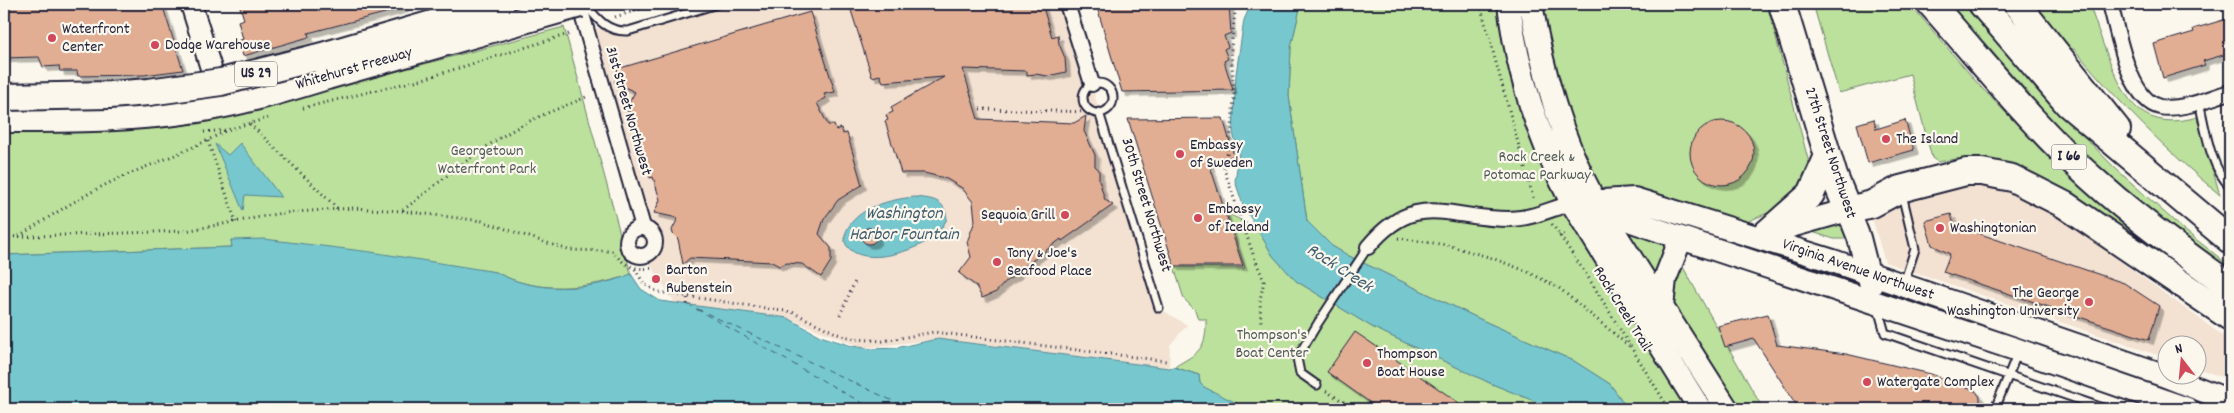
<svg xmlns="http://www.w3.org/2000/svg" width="2234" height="413" font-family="Dekko,sans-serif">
	<defs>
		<filter id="shadow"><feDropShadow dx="4.5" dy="4.5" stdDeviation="0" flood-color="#0004"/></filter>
	</defs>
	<rect width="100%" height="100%" fill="#fbf7ec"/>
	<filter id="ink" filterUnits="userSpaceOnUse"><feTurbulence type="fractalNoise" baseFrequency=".02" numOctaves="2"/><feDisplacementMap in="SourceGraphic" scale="10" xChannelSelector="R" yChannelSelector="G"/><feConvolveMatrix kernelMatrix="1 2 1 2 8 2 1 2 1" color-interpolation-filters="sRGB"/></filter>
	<g filter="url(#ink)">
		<path fill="#f3e1d2" d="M713,4H1067L1159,308L1187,325L1170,345L1169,368L937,339L863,348L788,318L675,303L645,256L643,227L585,26L619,32Z
			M1972,182L2025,192L2230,341V380L2197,368L2196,346H2166V358L1885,262L1870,211Z"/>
		<path fill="#bce19c" stroke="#6f826c" d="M1301,4H1767L1809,163V192L1772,211L1675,253L1763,409H1628L1610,384L1574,361L1484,321L1349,256L1332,246L1307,221L1289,96L1291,47Z
			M1813,4H1910L1980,86L2034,142L2081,186L2175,259L2124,231L1980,162L1956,159L1938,162L1932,158L1910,74L1839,93Z
			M1941,4H1970L2054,106L2115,168L2184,230L2230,266V277L2077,155Z
			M2028,4H2089C2100,33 2115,88 2138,109C2154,123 2177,123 2197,117L2220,195C2167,151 2119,103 2074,49L2063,48Z
			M564,27L631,274L627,276C586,289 534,294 496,272L231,240L232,247L4,255V132L198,124Z
			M1227,213L1258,229L1273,256L1296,281L1372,327L1492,384L1554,409H1249L1211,392L1200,384L1199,375L1174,367C1198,353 1207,350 1206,319H1198L1195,310L1184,299L1174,267L1245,268Z
			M1841,222L1846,239H1834L1809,231Z"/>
		<path fill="#77c8ce" stroke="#558693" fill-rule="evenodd" d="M1251,4H1301L1291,47L1289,96L1307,221L1332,246L1349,256L1484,321L1574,361L1610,384L1628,409H1554L1492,384L1372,327L1296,281L1273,256L1243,205L1235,181L1239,155L1233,133L1236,74L1244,20Z
			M240,143L281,197L245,195L243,211L215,144L228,155Z
			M915,197C932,199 945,199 947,219C943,226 939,232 933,237C916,251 863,268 847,246C844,242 844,237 846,232C856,207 892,199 915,197ZM868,227L875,230C879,235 877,240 872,243L864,242L861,237V232Z
			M264,239L371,252L496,272C534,294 592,291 631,274L641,289L660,301L788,318L820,336L852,346L872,349L896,348L937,339L1169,368L1174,367L1199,375L1200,383L1204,387L1249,409H4V255L232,247L231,240Z"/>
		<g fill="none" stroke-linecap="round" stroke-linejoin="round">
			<path stroke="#405c6e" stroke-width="1" stroke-dasharray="6 5" stroke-linecap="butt" d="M687,304L910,409
				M696,309L873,409"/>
		</g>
		<path fill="#e1ae94" stroke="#22223b" filter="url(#shadow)" d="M4,4H162L183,70L144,75L78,76L77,71H60L59,66L43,67L39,57L4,58Z
			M239,4H404V8L308,33L309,37L243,56L238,41L243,39L238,21L244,19Z
			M849,4H1042L1052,37L1058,35L1059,44L1065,58L1066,72L1048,76L1035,74L1027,75V71L963,69L978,119L1074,123L1086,116L1084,131L1095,155V166L1099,170V180L1105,200L1113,205L1062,241L1061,239L1017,272L1018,274L1007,280L996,292L982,298L976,286L959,273L971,257L967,242L975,221L973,202L962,188L945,178L924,173H901L885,121L888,120L886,115L893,112L891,107L944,77L883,82L880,75L872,77Z
			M1096,4H1229L1231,33L1224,36L1228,47L1224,49L1228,59L1224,61L1233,90L1122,92Z
			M810,12L835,92L824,94L826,98L817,103L828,125H834L836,130L841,128L843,134L847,133L862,185L838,200L824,219L819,234L831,248V261L821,277L802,264L787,263L779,266L772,262L690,258L683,264L678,239L673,234L672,230L678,218L654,213L660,200L653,177L650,178L638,137L640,136L634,114L625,110L635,92L614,82L619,76L617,69Z
			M2230,18V53L2203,61L2205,65L2163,78L2154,44L2194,32L2193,29Z
			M1223,118L1234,156L1209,163L1243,266H1174L1128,119Z
			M1874,119L1876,129L1905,120L1914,150L1868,163L1857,124Z
			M1690 153a32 32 0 1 1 64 0a32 32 0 1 1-64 0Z
			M1951,214L1954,225L2124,283L2159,306L2149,340L1943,272L1950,254L1932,245L1925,221Z
			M861 236a8 8 0 1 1 16 0a8 8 0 1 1-16 0Z
			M1768,314L1777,345L1846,354L1931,374L1975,390L1980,397V409H1799L1754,339L1725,347L1718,326Z
			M1355,332L1386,353L1468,409H1379L1327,372Z"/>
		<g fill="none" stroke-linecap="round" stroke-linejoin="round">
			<defs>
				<path id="lane" d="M585,4C597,19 607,32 628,31L717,4
					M1083 98a15 15 0 1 1 30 0a15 15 0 1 1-30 0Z
					M2199,101C2205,127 2210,168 2230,186
					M1099,112L1159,308
					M1902,194L1915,249L1904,283
					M1878,308L1885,333L2106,409
					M1317,385L1300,373L1297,358L1318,323L1368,247
					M1995,409L2017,354"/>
				<path id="street" d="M579,4L643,227
					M1067,4L1092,84
					M2110,4C2118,30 2128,100 2160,107C2182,111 2209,98 2230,92
					M627 242a14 14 0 1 1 28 0a14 14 0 1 1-28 0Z
					M1368,247C1416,189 1447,219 1509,219C1531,219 1550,209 1572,203"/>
				<path id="secondary" d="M191,4L218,91H222"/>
				<path id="primary" d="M1509,4C1517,73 1540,142 1572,203L1700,409
					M1531,4C1543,74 1561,139 1595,202L1727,409
					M1596,202L1632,221L1681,238L2018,350L2187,409
					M1572,203L1634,199L1833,261L2163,375L2230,401
					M1766,233L1848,210L1859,238L1871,285
					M1662,307L1665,279L1681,238"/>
				<path id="highway" d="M1782,4L1834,176L1848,210L1872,204L1900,189L1966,172H1982L2012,178L2065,205L2230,317
					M1931,4C1983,62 2032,125 2090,177C2134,217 2182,252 2230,286
					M1982,4L2068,104L2230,240
					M2017,4L2117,129
					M4,119C69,119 133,119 198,109C242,102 285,89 327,76
					M1767,233L1811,194L1828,156"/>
			</defs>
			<use href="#lane" stroke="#22223b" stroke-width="11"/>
			<use href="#street" stroke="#22223b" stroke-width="18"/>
			<use href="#secondary" stroke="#22223b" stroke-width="24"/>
			<use href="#primary" stroke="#22223b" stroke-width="26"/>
			<use href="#highway" stroke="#22223b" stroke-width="30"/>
			<path stroke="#22223b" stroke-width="3" stroke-dasharray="1 4" stroke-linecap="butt" d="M1236,4L1231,48L1234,95L1232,127L1224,169L1253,254L1264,281L1260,300L1261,324
				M1480,4L1534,201
				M615,17L657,4
				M303,108L423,79L572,33
				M980,109L1089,112
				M250,124L339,210
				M204,132L227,130L268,118
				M208,141L236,222
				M403,210C443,180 481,146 526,123C545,113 566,106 586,97
				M1552,224L1588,277L1669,409
				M19,236C48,218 78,198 109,183C147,165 188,152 225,131
				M1559,236L1568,232
				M4,237L185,231L282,213L354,208L402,211L482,221L568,250L613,251C624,267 635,270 654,268
				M1398,238L1447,245L1492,258L1526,271L1559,288L1629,346
				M635,269L644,284L658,292L792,312L838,334L855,339L883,341L934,332L1166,361
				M687,304L688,287
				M840,315L856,279
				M1326,391L1355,409"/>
			<use href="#lane" stroke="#fbf7ec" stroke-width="7"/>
			<use href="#street" stroke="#fbf7ec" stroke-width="14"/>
			<use href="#secondary" stroke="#fbf7ec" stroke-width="20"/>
			<use href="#primary" stroke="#fbf7ec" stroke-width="22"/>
			<use href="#highway" stroke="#fbf7ec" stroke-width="26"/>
			<defs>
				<path id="highway-bridge" d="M327,76L580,4
					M4,97L110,95L149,92L221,82L326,55L501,4"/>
			</defs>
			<use href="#highway-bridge" stroke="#22223b" stroke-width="30" stroke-linecap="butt"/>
			<use href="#highway-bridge" stroke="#fbf7ec" stroke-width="26"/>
		</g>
	</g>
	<g fill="#d1495b" stroke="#fbf7ec" stroke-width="2">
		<circle cx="52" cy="38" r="5"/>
		<circle cx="155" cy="45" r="5"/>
		<circle cx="1886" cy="139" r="5"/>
		<circle cx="1180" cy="154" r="5"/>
		<circle cx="1065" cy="215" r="5"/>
		<circle cx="1198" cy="218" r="5"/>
		<circle cx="1940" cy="228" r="5"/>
		<circle cx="997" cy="262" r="5"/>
		<circle cx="656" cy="279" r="5"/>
		<circle cx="2089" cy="302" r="5"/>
		<circle cx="1367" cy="363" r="5"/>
		<circle cx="1867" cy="382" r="5"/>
	</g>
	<g text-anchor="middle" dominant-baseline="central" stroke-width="4.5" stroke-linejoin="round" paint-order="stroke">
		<g fill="#fbf7ec" stroke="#636270" stroke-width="1">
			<rect x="235" y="61.5" width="42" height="25" rx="4"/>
			<rect x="2051.5" y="144.5" width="35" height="25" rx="4"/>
		</g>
		<g font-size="15" font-weight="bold" fill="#22223b">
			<text x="256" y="74">US 29</text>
			<text x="2069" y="157">I 66</text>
		</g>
		<g font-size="16" fill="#22223b" stroke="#fbf7ec" text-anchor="start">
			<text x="62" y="29">Waterfront<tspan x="62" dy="18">Center</tspan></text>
			<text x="165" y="45">Dodge Warehouse</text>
			<text x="1896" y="139">The Island</text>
			<text x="1190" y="145">Embassy<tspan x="1190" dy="18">of Sweden</tspan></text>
			<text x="1208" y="209">Embassy<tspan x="1208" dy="18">of Iceland</tspan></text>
			<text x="1055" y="215" text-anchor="end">Sequoia Grill</text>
			<text x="1950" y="228">Washingtonian</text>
			<text x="1007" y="253">Tony &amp; Joe's<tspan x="1007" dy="18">Seafood Place</tspan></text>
			<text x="666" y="270">Barton<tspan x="666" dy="18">Rubenstein</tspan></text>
			<text x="2079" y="293" text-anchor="end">The George<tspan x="2079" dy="18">Washington University</tspan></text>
			<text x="1377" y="354">Thompson<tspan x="1377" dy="18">Boat House</tspan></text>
			<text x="1877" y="382">Watergate Complex</text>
		</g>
		<g font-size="16" fill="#22223b" stroke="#fbf7ec">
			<text transform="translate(354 69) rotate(-16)">Whitehurst Freeway</text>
			<text transform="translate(628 111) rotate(74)">31st Street Northwest</text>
			<text transform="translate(1830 153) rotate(72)">27th Street Northwest</text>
			<text transform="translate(1146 205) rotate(73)">30th Street Northwest</text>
			<text transform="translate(1858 270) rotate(19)">Virginia Avenue Northwest</text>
			<text transform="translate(1622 309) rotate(58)">Rock Creek Trail</text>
		</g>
		<g font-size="16" fill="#505b58" stroke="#fbf7ec">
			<text x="487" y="151">Georgetown<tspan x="487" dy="18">Waterfront Park</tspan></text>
			<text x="1537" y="157">Rock Creek &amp;<tspan x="1537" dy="18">Potomac Parkway</tspan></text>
			<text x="1272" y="335">Thompson's<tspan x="1272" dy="18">Boat Center</tspan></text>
		</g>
		<g font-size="18" font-style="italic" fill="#405c6e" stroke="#fbf7ec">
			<text x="904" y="214">Washington<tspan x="904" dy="21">Harbor Fountain</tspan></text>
			<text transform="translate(1339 269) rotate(33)">Rock Creek</text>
		</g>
	</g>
	<rect width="2234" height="413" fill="none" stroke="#fbf7ec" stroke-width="20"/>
	<rect x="10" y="10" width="2214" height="393" fill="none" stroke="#22223b" stroke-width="2" filter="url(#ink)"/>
	<g transform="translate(2182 360) rotate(344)"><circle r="24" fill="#fbf7ec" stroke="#a4a2a5"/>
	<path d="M0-4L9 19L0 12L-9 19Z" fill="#d1495b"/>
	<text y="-8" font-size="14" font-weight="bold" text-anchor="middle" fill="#22223b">N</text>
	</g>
</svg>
